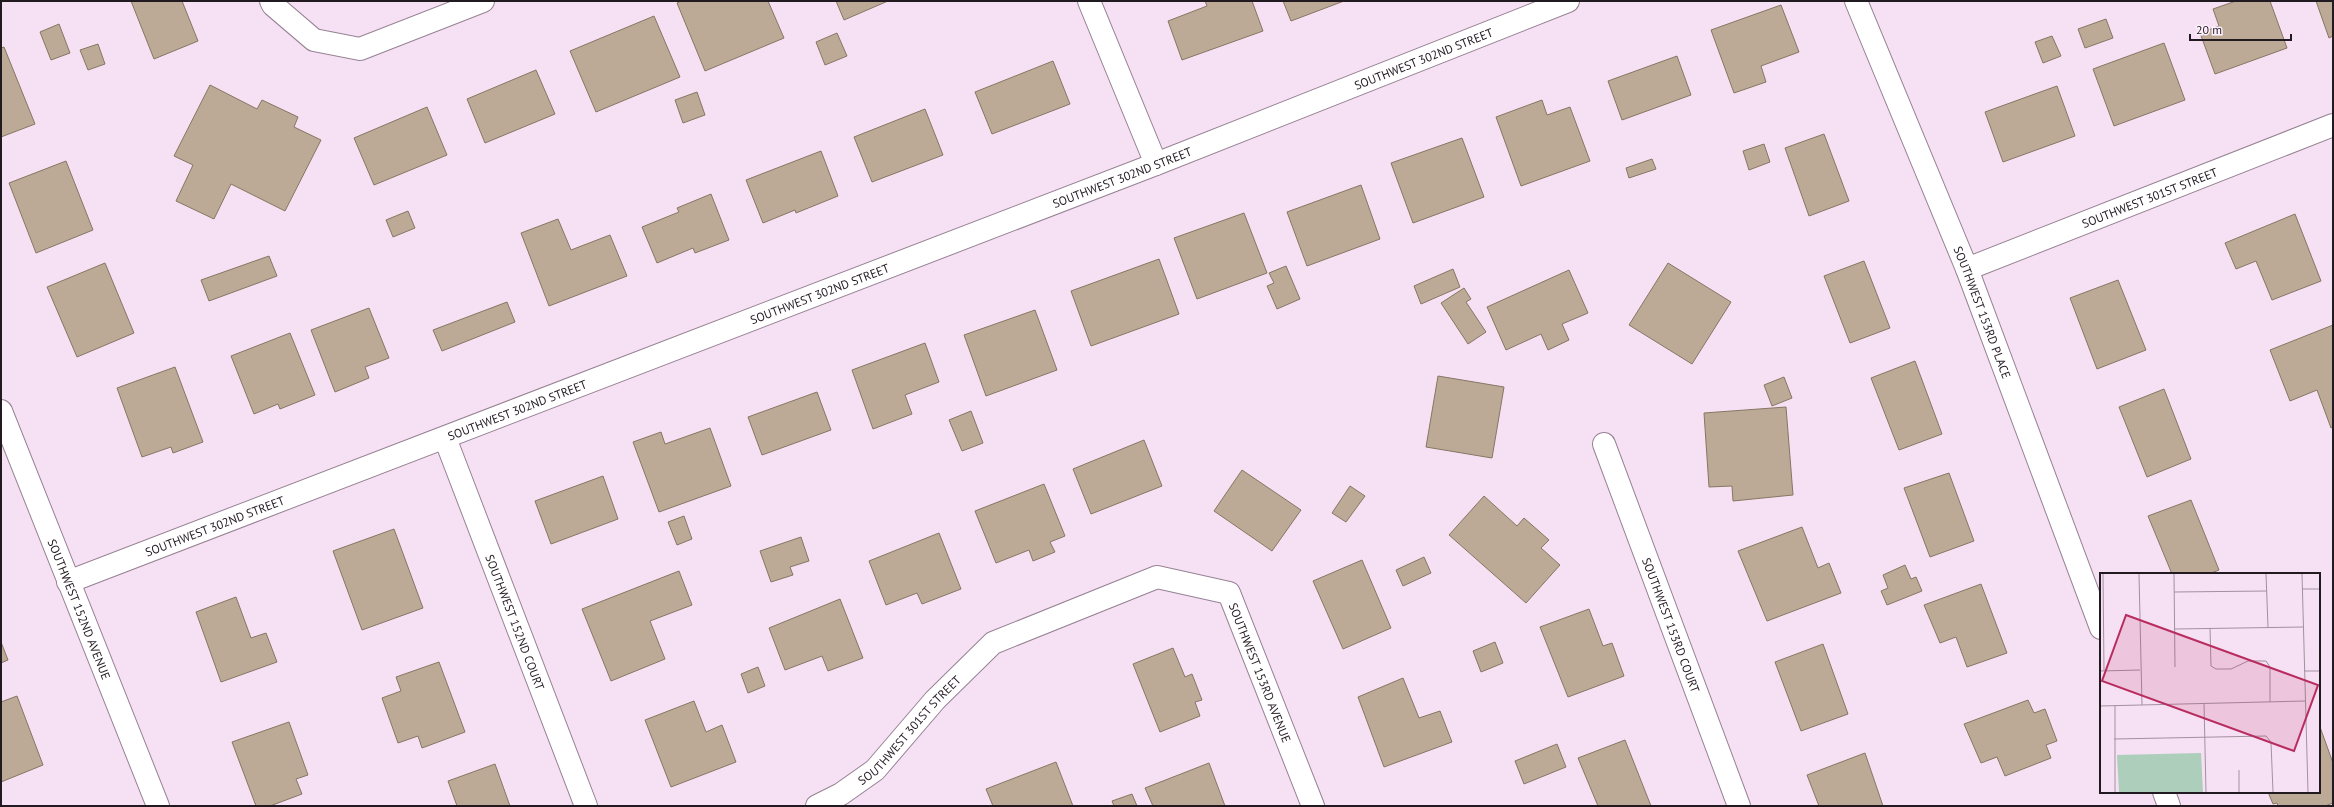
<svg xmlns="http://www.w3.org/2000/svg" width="2334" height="807" font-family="'PT Sans',sans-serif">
	<rect width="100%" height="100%" fill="#f6e0f3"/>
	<path fill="#bcaa96" stroke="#867663" d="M131,1H182L198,41L154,59Z
		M681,1H768L784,38L705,71L677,3Z
		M836,1H888L844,20Z
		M1205,1H1252L1263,31L1182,60L1168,21L1207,6Z
		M1283,1H1344L1291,21Z
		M2236,1H2270L2287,48L2215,74L2200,33L2219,26L2213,9Z
		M2316,1H2333V36L2329,38Z
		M1781,5L1799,52L1761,66L1766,82L1734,93L1711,30Z
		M654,16L680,77L596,112L570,51Z
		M2106,19L2113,38L2085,48L2078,29Z
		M59,24L70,53L51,60L40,32Z
		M837,33L847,56L825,65L816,42Z
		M2052,36L2061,56L2043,63L2035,42Z
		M2164,43L2185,100L2114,126L2093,69Z
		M98,44L105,64L88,70L80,50Z
		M4,47L35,124L1,137V48Z
		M1677,56L1691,95L1622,120L1608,81Z
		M1053,61L1070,104L992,134L975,92Z
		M536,70L555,114L485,143L467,99Z
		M210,85L257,109L262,100L298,117L294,127L321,140L285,211L231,184L214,219L176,201L193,165L174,156Z
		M2057,86L2075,136L2003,162L1985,112Z
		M697,92L705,115L683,123L675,100Z
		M1542,100L1547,115L1570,107L1590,161L1521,186L1496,117Z
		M427,107L447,155L374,185L354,138Z
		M925,109L943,155L872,182L854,137Z
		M1824,134L1849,201L1809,216L1785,148Z
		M1462,138L1484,197L1413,223L1391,163Z
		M1764,144L1770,162L1749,170L1743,151Z
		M821,151L838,196L796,213L795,210L763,223L746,180Z
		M1652,159L1656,169L1629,178L1626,168Z
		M66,161L93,230L36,253L9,183Z
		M1361,185L1380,239L1307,266L1287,212Z
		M711,194L729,240L695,253L693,248L657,263L642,227L679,212L677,208Z
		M408,211L415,228L393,237L386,220Z
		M1244,213L1267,273L1197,299L1174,238Z
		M2295,214L2321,281L2272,300L2256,261L2236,269L2225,243Z
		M558,219L571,250L610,235L627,276L549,306L521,233Z
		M269,256L277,276L209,301L201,280Z
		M1159,259L1179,314L1091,346L1071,291Z
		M1864,261L1890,328L1850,343L1824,276Z
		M105,263L134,333L77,357L47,287Z
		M1668,263L1731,302L1692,364L1629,325Z
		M1286,266L1300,299L1277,309L1267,286L1274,283L1269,273Z
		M1453,269L1460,287L1421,304L1414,286Z
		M1569,270L1588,313L1562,324L1569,340L1548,350L1541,334L1506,350L1487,307Z
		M2118,280L2146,350L2097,369L2070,298Z
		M1464,288L1471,299L1466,302L1486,332L1468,344L1441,303Z
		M507,302L515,322L442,351L433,330Z
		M369,308L389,358L365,367L369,378L335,392L311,330Z
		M1035,310L1057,370L986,396L964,335Z
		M2333,325V427L2331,428L2317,390L2290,401L2270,350Z
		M290,333L315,395L280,409L278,404L254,414L231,356Z
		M925,343L939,382L905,395L912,414L873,429L852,370Z
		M1915,361L1942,434L1899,450L1871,378Z
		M175,367L203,442L173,453L171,447L142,457L117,388Z
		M1438,376L1504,387L1492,458L1426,447Z
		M1784,377L1792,398L1772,406L1764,385Z
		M2164,389L2191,459L2147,477L2119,407Z
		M817,392L831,430L762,455L748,417Z
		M1786,407L1793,495L1733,501L1732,486L1709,487L1704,413Z
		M971,411L983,443L962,451L949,420Z
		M710,428L731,486L659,512L633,442L661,432L665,444Z
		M1144,440L1162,486L1091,514L1073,469Z
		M1242,470L1301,510L1272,551L1214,511Z
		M1949,473L1974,541L1930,557L1904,488Z
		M603,476L618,519L551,544L535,501Z
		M1044,484L1065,536L1050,542L1055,552L1033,561L1029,550L996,563L975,511Z
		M1350,486L1365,496L1346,522L1332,513Z
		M1484,496L1517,526L1524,518L1549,540L1541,548L1560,565L1526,603L1449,535Z
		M2191,500L2219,570L2209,574H2172L2148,516Z
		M684,516L692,539L677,545L668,522Z
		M1802,527L1818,568L1829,563L1841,593L1767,621L1738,551Z
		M394,529L423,608L362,630L333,551Z
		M939,533L961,589L922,604L917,593L886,605L869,561Z
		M801,537L809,561L790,567L793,575L771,582L760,551Z
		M1424,557L1431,573L1403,586L1396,570Z
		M1362,560L1391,628L1343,649L1313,581Z
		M1905,565L1911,579L1916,577L1922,591L1887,605L1881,591L1888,588L1883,575Z
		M679,571L692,605L650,621L665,659L611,681L582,609Z
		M1981,584L2007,653L1967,667L1956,637L1940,643L1924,605Z
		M236,597L251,638L266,633L277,662L221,682L196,612Z
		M840,599L863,658L828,671L822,656L785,670L769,628Z
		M1589,609L1603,646L1612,643L1624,676L1568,697L1540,627Z
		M1,642L8,660L1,663Z
		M1495,642L1503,663L1481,672L1473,651Z
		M1823,644L1848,714L1801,731L1775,662Z
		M1173,648L1185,677L1192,674L1202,700L1195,702L1200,716L1160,732L1133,664Z
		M439,662L465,732L422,748L418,736L398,743L382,698L401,691L396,677Z
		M758,667L765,686L748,693L741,674Z
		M1403,678L1419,718L1440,711L1452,742L1384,767L1358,697Z
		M17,696L43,765L1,782V702Z
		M2028,700L2034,713L2045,709L2057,741L2046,745L2051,758L2005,776L1997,757L1981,763L1964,724Z
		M694,701L706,732L722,725L736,762L671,787L645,720Z
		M289,722L308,775L296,779L302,794L270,806H256L232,742Z
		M2320,727L2333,763V803L2325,806H2278L2277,803L2273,804L2268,792H2319Z
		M1625,740L1651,806H1598L1578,758Z
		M1557,744L1566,767L1524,784L1515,761Z
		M1865,753L1883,806H1819L1807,775Z
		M1056,762L1073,806H993L986,789Z
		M1209,763L1225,806H1153L1145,788Z
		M495,764L510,806H457L448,781Z
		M1132,794L1137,806H1114L1112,801Z"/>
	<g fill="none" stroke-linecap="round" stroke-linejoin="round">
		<defs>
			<g id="street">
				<path d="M271,1L273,5L314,40L360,49L483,1"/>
				<path d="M1089,1L1156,164"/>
				<path id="s1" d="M1856,1L1967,269L2101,628"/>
				<path id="s2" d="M1967,269L2333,125"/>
				<path id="s3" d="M445,438L586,806"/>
				<path id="s4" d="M1604,444L1739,806"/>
				<path id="s5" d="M68,582L1156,164L1568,1"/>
				<path d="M2164,792L2169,806"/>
				<path id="s6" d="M817,806L841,794L875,770L935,700L993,643L1157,577L1229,593L1313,806"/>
			</g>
			<g id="secondary">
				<path id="s7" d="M1,411L158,806"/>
			</g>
		</defs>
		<use href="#street" stroke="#968394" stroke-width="24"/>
		<use href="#secondary" stroke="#968394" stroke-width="24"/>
		<use href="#street" stroke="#fff" stroke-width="22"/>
		<use href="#secondary" stroke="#fff" stroke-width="22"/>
	</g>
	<g text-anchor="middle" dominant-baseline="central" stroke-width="3" stroke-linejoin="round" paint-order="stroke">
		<g font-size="12" fill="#221a21" stroke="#fef0fc">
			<text stroke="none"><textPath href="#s5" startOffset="1453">SOUTHWEST 302ND STREET</textPath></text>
			<text stroke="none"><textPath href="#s5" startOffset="1129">SOUTHWEST 302ND STREET</textPath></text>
			<text stroke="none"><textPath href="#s2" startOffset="196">SOUTHWEST 301ST STREET</textPath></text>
			<text stroke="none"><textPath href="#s5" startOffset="805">SOUTHWEST 302ND STREET</textPath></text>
			<text stroke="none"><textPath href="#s1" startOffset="336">SOUTHWEST 153RD PLACE</textPath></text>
			<text stroke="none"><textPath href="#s5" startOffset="481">SOUTHWEST 302ND STREET</textPath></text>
			<text stroke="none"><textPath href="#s5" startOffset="157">SOUTHWEST 302ND STREET</textPath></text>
			<text stroke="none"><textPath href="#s7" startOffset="213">SOUTHWEST 152ND AVENUE</textPath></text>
			<text stroke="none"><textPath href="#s3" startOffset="197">SOUTHWEST 152ND COURT</textPath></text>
			<text stroke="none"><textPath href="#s4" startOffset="193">SOUTHWEST 153RD COURT</textPath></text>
			<text stroke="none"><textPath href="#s6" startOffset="578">SOUTHWEST 153RD AVENUE</textPath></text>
			<text stroke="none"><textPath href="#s6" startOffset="121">SOUTHWEST 301ST STREET</textPath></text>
		</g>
	</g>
	<g transform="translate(2100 573)">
		<rect width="220" height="220" fill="#f6e0f3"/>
		<path d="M101,180L103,219H19L17,182Z" fill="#adcebb"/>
		<path fill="none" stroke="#a1919f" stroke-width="1" d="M3,1L4,98M39,1L42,132M74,1L75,94M166,1L168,54M202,1L208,219M202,16H220M74,19L167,18M110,55L111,93L116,96H131L148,88H166L170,94V129M75,56L203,54M0,98L40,97M204,98H220M104,130L106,219M15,132V219M0,133L205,128M14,166L166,163L171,169L173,219M139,197V219"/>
		<path fill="#b92c60" fill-opacity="0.15" stroke="#b92c60" stroke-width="2" d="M26,42L218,112L194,178L2,108Z"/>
		<rect width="220" height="220" fill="none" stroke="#221a21" stroke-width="2"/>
	</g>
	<rect width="2334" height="807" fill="none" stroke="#221a21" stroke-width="4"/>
	<path d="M2190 34v6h101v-6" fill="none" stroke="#221a21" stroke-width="2"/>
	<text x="2196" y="34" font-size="12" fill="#221a21" stroke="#fef0fc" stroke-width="3" paint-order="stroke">20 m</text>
</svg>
